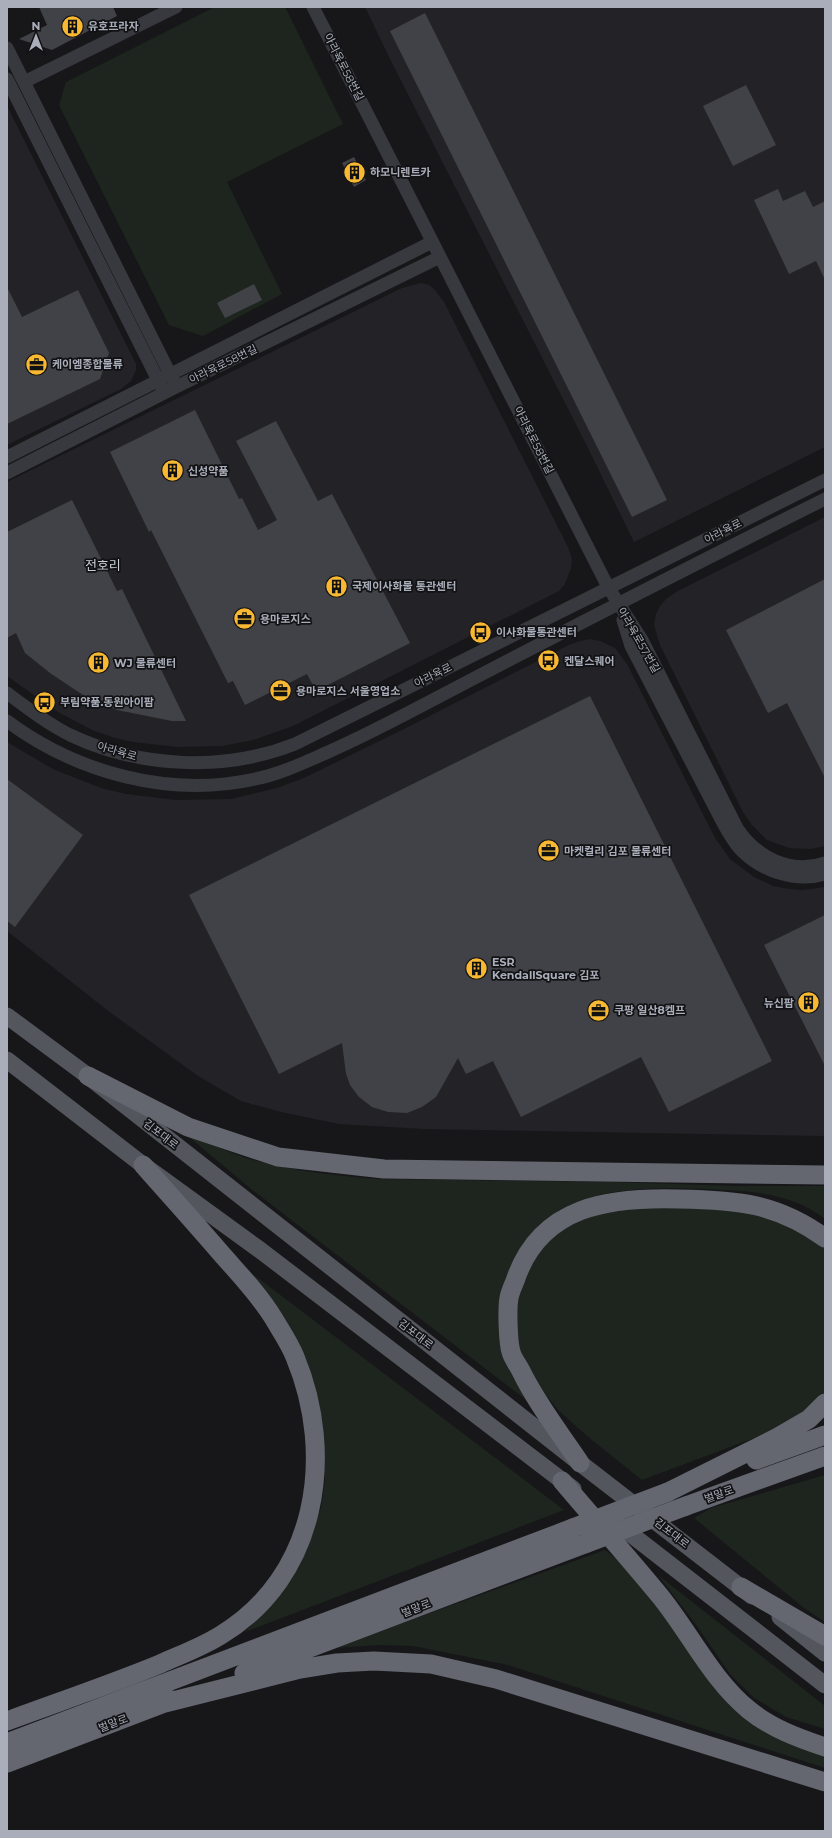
<svg xmlns="http://www.w3.org/2000/svg" width="832" height="1838" font-family="Montserrat,'Noto Sans KR',sans-serif">
	<rect width="100%" height="100%" fill="#17171a"/>
	<path fill="#232327" d="M365,7H825V447L634,542L587,446L390,59Z
		M7,106L136,364V370L131,381L121,389L7,445Z
		M421,283L429,285L435,290L444,302L568,547L572,559L571,568L565,584L559,591L293,726L253,740L222,746L178,747L133,742L115,738L92,730L58,712L7,676V482L402,288Z
		M825,517V846L811,849L789,848L767,840L752,825L743,812L660,645L654,625L656,614L660,606L666,599L676,592Z
		M590,639L600,641L615,648L627,664L715,838L730,859L754,877L773,886L789,889L803,890L825,887V1136L424,1129L339,1124L281,1112L241,1101L198,1076L107,1010L7,931V742L53,769L101,788L126,794L176,800L231,799L277,788L304,778L404,729L569,645L580,641Z"/>
	<path fill="#1d251e" d="M215,7H285L343,124L227,182L282,294L203,336L169,325L59,105L66,82Z
		M182,1131C205,1141 229,1153 253,1160C294,1171 336,1176 378,1179L613,1182L736,1186H825V1219C791,1192 748,1191 707,1189C624,1186 532,1187 506,1284L529,1402L251,1189Z
		M622,1205L772,1212L825,1244V1393L812,1408L783,1427L642,1480L587,1436L559,1411L533,1379L522,1359L515,1334V1300L536,1252L563,1227Z
		M238,1263L564,1510L245,1632L282,1592L298,1566L312,1535L321,1508L325,1481L323,1441L319,1411Z
		M825,1475V1622L804,1608L694,1518L711,1508Z
		M605,1550L628,1568L726,1691L825,1747V1768L508,1665L413,1646L379,1645L333,1648Z
		M658,1575L825,1706V1729L786,1717L753,1697L730,1674L697,1626Z"/>
	<path fill="#414247" d="M39,7H113L117,16L52,50L19,39L47,25Z
		M425,13L667,500L632,517L390,31Z
		M746,85L776,145L733,166L703,106Z
		M354,157L366,180L354,187L342,163Z
		M778,189L783,201L805,191L813,207L825,201V280L816,261L789,274L754,200Z
		M254,284L262,300L225,318L217,303Z
		M7,287L22,317L78,290L109,353L100,379L7,424Z
		M195,410L239,499L242,498L258,530L277,520L236,441L276,421L318,501L332,494L410,643L316,691L307,674L245,705L233,681L228,683L151,530L149,532L110,452Z
		M72,500L117,591L122,589L186,721H172L117,710L83,695L50,673L25,653L16,633L7,638V532Z
		M825,579V778L787,703L768,713L726,630Z
		M590,696L772,1061L669,1112L641,1057L521,1117L493,1061L466,1074L458,1058L436,1097L422,1107L407,1113L388,1112L372,1107L359,1097L350,1085L346,1074L342,1043L279,1074L189,895Z
		M7,779L83,835L15,927L7,921Z
		M825,915V1066L764,945Z"/>
	<g fill="none" stroke-linecap="round" stroke-linejoin="round">
		<path stroke="#38393f" stroke-width="13" d="M313,7L608,587L642,640L737,828C756,857 791,875 825,863
			M7,48L174,382
			M7,79L162,388
			M24,82L176,7
			M7,457L432,242
			M7,473L176,387L440,257
			M623,620L631,646L723,823C728,832 733,841 740,849C761,871 795,883 825,874
			M7,693C27,708 48,724 70,735C140,768 224,772 295,744L825,480
			M7,721C77,773 169,798 255,779C280,774 303,763 326,753C374,732 421,706 467,682C586,620 705,559 825,499"/>
		<path stroke="#54565e" stroke-width="17" d="M7,1016L88,1076L580,1463L752,1596
			M7,1060L143,1165L260,1250L573,1489
			M614,1521L825,1685
			M780,1617L825,1653"/>
		<path stroke="#646770" stroke-width="19" d="M88,1076L188,1127L278,1157L384,1169L825,1175
			M756,1460L825,1435
			M580,1463C560,1433 537,1404 521,1371C518,1365 513,1359 511,1352C508,1342 507,1309 509,1298C510,1292 513,1286 515,1281C540,1205 610,1197 679,1199C737,1200 777,1203 825,1238
			M562,1481C594,1519 628,1557 660,1596C690,1633 712,1680 749,1710C771,1728 798,1738 825,1747
			M668,1492L778,1437L809,1419L825,1403
			M686,1506L825,1456
			M741,1587L825,1636
			M244,1673L587,1543
			M161,1704L300,1669L337,1663L374,1661L431,1664L496,1679L825,1782
			M7,1721C58,1702 109,1685 160,1664C180,1655 202,1647 221,1635C317,1577 336,1456 295,1357C290,1344 281,1331 274,1319C259,1294 238,1273 219,1251C194,1222 168,1193 143,1165
			M7,1743L573,1528
			M7,1763L172,1700"/>
		<path stroke="#646770" stroke-width="19" d="M573,1528L668,1492
			M587,1543L686,1506"/>
	</g>
	<defs>
		<symbol id="building-disc" viewBox="-11 -11 22 22"><circle r="9.5" fill="#f8b831" stroke="#121215"/><path d="M-4-6H4V6H1V3H-1V6H-4ZM-2.5-4.3h1.7v1.8h-1.7ZM.8-4.3h1.7v1.8H.8ZM-2.5-1h1.7V.8h-1.7ZM.8-1h1.7V.8H.8Z" fill="#111"/></symbol>
		<symbol id="office-disc" viewBox="-11 -11 22 22"><circle r="9.5" fill="#f8b831" stroke="#121215"/><path d="M-6-3h4V-5.5h4V-3h4V5H-6ZM-1-4.5V-3h2v-1.5ZM-6 0V1H6V0Z" fill="#111"/></symbol>
		<symbol id="bus-disc" viewBox="-11 -11 22 22"><circle r="9.5" fill="#f8b831" stroke="#121215"/><path d="M-5-6H5V4H4V6H2V4H-2V6H-4V4H-5ZM-3.5-4V0h7V-4ZM-3.5 1.2v1.5H-2V1.2ZM2 1.2v1.5H3.5V1.2Z" fill="#111"/></symbol>
	</defs>
	<g fill-rule="evenodd">
		<use href="#building-disc" x="60" y="14" width="25" height="25"/>
		<use href="#building-disc" x="342" y="160" width="25" height="25"/>
		<use href="#office-disc" x="24" y="352" width="25" height="25"/>
		<use href="#building-disc" x="160" y="458" width="25" height="25"/>
		<use href="#building-disc" x="324" y="574" width="25" height="25"/>
		<use href="#office-disc" x="232" y="606" width="25" height="25"/>
		<use href="#bus-disc" x="468" y="620" width="25" height="25"/>
		<use href="#bus-disc" x="536" y="648" width="25" height="25"/>
		<use href="#building-disc" x="86" y="650" width="25" height="25"/>
		<use href="#office-disc" x="268" y="678" width="25" height="25"/>
		<use href="#bus-disc" x="32" y="690" width="25" height="25"/>
		<use href="#office-disc" x="536" y="838" width="25" height="25"/>
		<use href="#building-disc" x="464" y="956" width="25" height="25"/>
		<use href="#building-disc" x="796" y="990" width="25" height="25"/>
		<use href="#office-disc" x="586" y="998" width="25" height="25"/>
	</g>
	<g text-anchor="middle" dominant-baseline="central" stroke-width="3.5" stroke-linejoin="round" paint-order="stroke">
		<g font-size="11" font-weight="bold" fill="#a9aeba" stroke="#121215" text-anchor="start">
			<text x="88" y="26">유호프라자</text>
			<text x="370" y="172">하모니렌트카</text>
			<text x="52" y="364">케이엠종합물류</text>
			<text x="188" y="471">신성약품</text>
			<text x="352" y="586">국제이사화물 통관센터</text>
			<text x="260" y="619">용마로지스</text>
			<text x="496" y="632">이사화물통관센터</text>
			<text x="564" y="661">켄달스퀘어</text>
			<text x="114" y="663">WJ 물류센터</text>
			<text x="296" y="691">용마로지스 서울영업소</text>
			<text x="60" y="702">부림약품.동원아이팜</text>
			<text x="564" y="851">마켓컬리 김포 물류센터</text>
			<text x="492" y="962">ESR<tspan x="492" dy="13">KendallSquare 김포</tspan></text>
			<text x="794" y="1003" text-anchor="end">뉴신팜</text>
			<text x="614" y="1010">쿠팡 일산8켐프</text>
		</g>
		<g font-size="11" fill="#a9aeba" stroke="#121215">
			<text transform="translate(344 67) rotate(63)">아라육로58번길</text>
			<text transform="translate(223 364) rotate(-26)">아라육로58번길</text>
			<text transform="translate(534 440) rotate(63)">아라육로58번길</text>
			<text transform="translate(723 531) rotate(-27)">아라육로</text>
			<text transform="translate(639 640) rotate(60)">아라육로57번길</text>
			<text transform="translate(433 675) rotate(-26)">아라육로</text>
			<text transform="translate(117 751) rotate(16)">아라육로</text>
			<text transform="translate(161 1134) rotate(38)">김포대로</text>
			<text transform="translate(416 1334) rotate(38)">김포대로</text>
			<text transform="translate(719 1494) rotate(-20)">벌말로</text>
			<text transform="translate(672 1533) rotate(38)">김포대로</text>
			<text transform="translate(416 1608) rotate(-21)">벌말로</text>
			<text transform="translate(113 1723) rotate(-21)">벌말로</text>
		</g>
		<g font-size="13" fill="#cacdd6" stroke="#121215">
			<text x="103" y="565">전호리</text>
		</g>
	</g>
	<rect width="832" height="1838" fill="none" stroke="#a9aeba" stroke-width="16"/>
	<g transform="translate(36 36)" stroke="#121215" stroke-width="3" paint-order="stroke">
	<path d="M0-3L7 15L0 10L-7 15Z" fill="#a9aeba"/>
	<text y="-6" font-size="11" font-weight="bold" text-anchor="middle" fill="#a9aeba">N</text>
	</g>
</svg>
